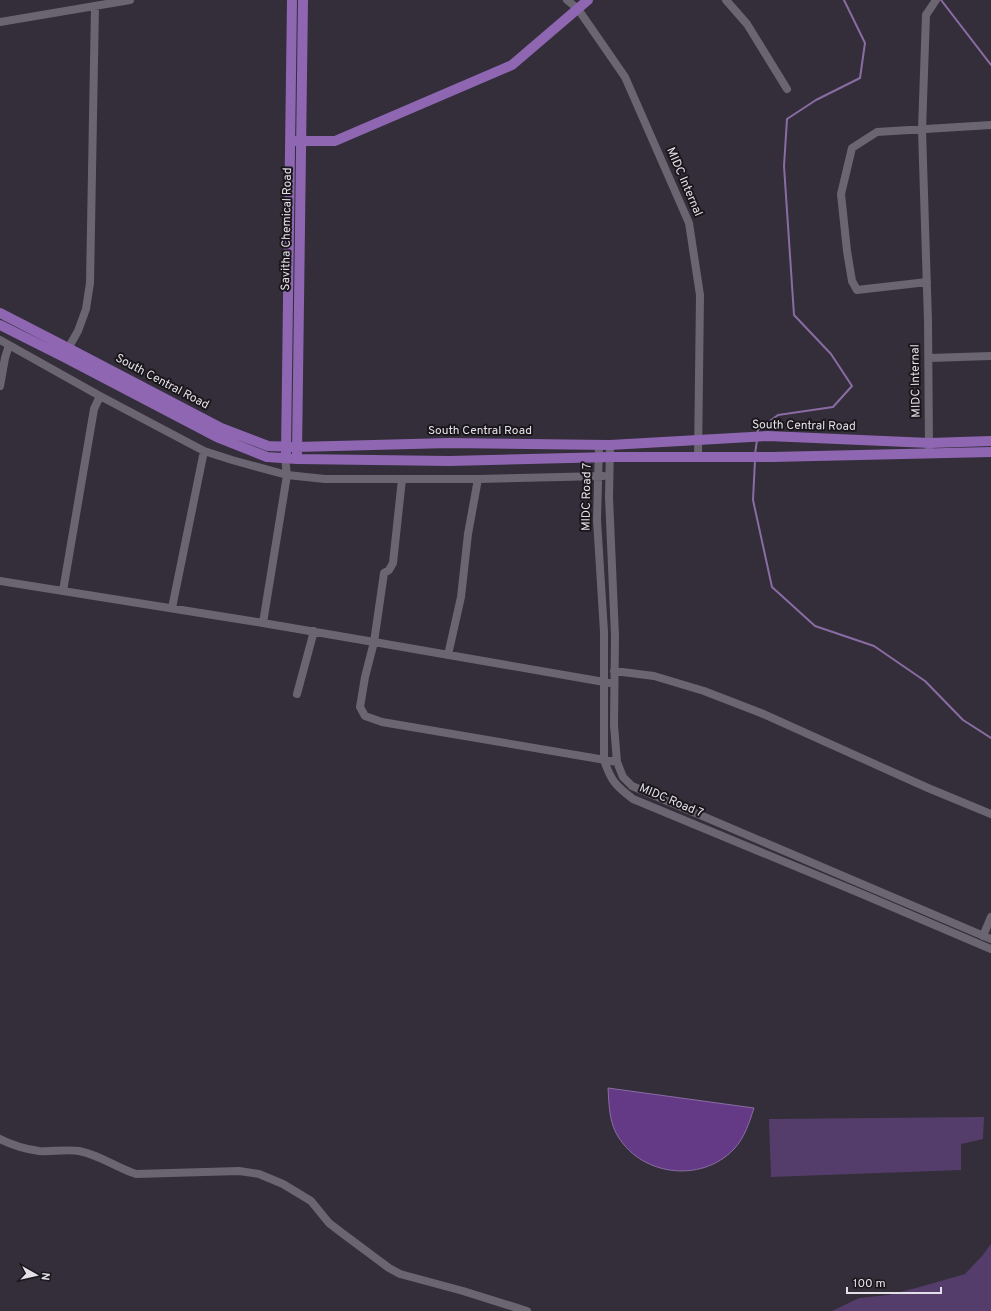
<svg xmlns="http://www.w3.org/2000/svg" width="991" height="1311" font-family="Overpass,sans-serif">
	<rect width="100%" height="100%" fill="#332e39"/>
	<path fill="#553d6b" d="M984,1117L983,1139L961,1144V1170L771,1177L769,1119Z
		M991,1244V1311H832L859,1298L888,1295L916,1288L965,1274L983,1255Z"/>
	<path fill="#643a87" stroke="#8a6ca4" d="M608,1088L754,1108C749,1123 745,1137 734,1149C701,1184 639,1176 616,1133C609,1119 609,1104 608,1088Z"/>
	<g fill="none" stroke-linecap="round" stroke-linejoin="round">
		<path stroke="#8a6ca4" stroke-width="2" d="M941,0L991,65
			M757,434L758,430L778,415L833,407L852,386L831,354L794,315L784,166L787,119L816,100L860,78L865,43L844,0
			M755,454L757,440
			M755,460L753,500L772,587L815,626L874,646L925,681L963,720L991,738"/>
		<path stroke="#6b6572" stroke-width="8" d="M567,0L578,9L625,77L689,223L700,295L698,458
			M726,0L747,24L787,89
			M0,22L130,0
			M927,282L857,290L852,281L847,251L841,194L852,148L877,132L991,125
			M0,340L100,396L204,451L232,460L287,475L325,479H402
			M66,352L78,331L86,309L90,283L95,6
			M929,358L991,356
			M0,386L5,358L9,345
			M599,445L597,520L604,632V760C611,781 616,786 633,799L862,894L991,949
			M610,445L609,497L615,636L614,725L617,762L623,777L632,786L991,939
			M929,448L928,321L922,130L926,15L936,0
			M285,458L287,475L263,623L374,642L384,573L389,570L393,563L402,479H478L603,476
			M0,581L263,623
			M63,591L94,409L100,396
			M172,608L204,451
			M448,655L461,597L468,534L478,479
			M614,671L654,676L704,691L761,713L928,788L991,814
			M610,683L374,642L365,677L360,707L365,716L382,722L617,762
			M297,694L314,631
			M983,936L991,917
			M0,1139C12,1145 25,1149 39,1151C52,1152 66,1149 79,1151C100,1155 117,1168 136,1174L239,1171L259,1174L283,1184L311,1201L329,1223L342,1233L389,1268L400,1274L463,1291L527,1311"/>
		<path stroke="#8f66b2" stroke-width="10" d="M296,141H335L512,65L588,0
			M0,313L68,348L221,428L268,446L297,447L449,443L610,445L768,436L930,443L991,441
			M0,325L64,357L217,437L267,457L297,459L449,461L611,457H772L991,452
			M286,452L292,0
			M297,454L303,0"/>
	</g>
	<g text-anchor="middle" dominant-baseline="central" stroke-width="4" stroke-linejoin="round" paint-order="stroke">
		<g font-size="12" fill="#e4e0e7" stroke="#1a171c">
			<text transform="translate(684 182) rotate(67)">MIDC Internal</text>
			<text transform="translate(287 229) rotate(-89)">Savitha Chemical Road</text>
			<text transform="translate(916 381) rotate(-91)">MIDC Internal</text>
			<text transform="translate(162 382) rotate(28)">South Central Road</text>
			<text transform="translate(804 426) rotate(1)">South Central Road</text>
			<text x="480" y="431">South Central Road</text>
			<text transform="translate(587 497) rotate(-89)">MIDC Road 7</text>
			<text transform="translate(671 801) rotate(23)">MIDC Road 7</text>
		</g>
	</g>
	<g transform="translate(36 1275) rotate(98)" stroke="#1a171c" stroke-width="3" paint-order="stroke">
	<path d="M0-3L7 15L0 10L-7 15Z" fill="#e4e0e7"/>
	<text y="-6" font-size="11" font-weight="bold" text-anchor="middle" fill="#e4e0e7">N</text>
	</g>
	<path d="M847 1287v6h94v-6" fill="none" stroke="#e4e0e7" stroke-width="2"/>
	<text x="853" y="1287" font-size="12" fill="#e4e0e7" stroke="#1a171c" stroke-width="3" paint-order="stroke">100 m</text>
</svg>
